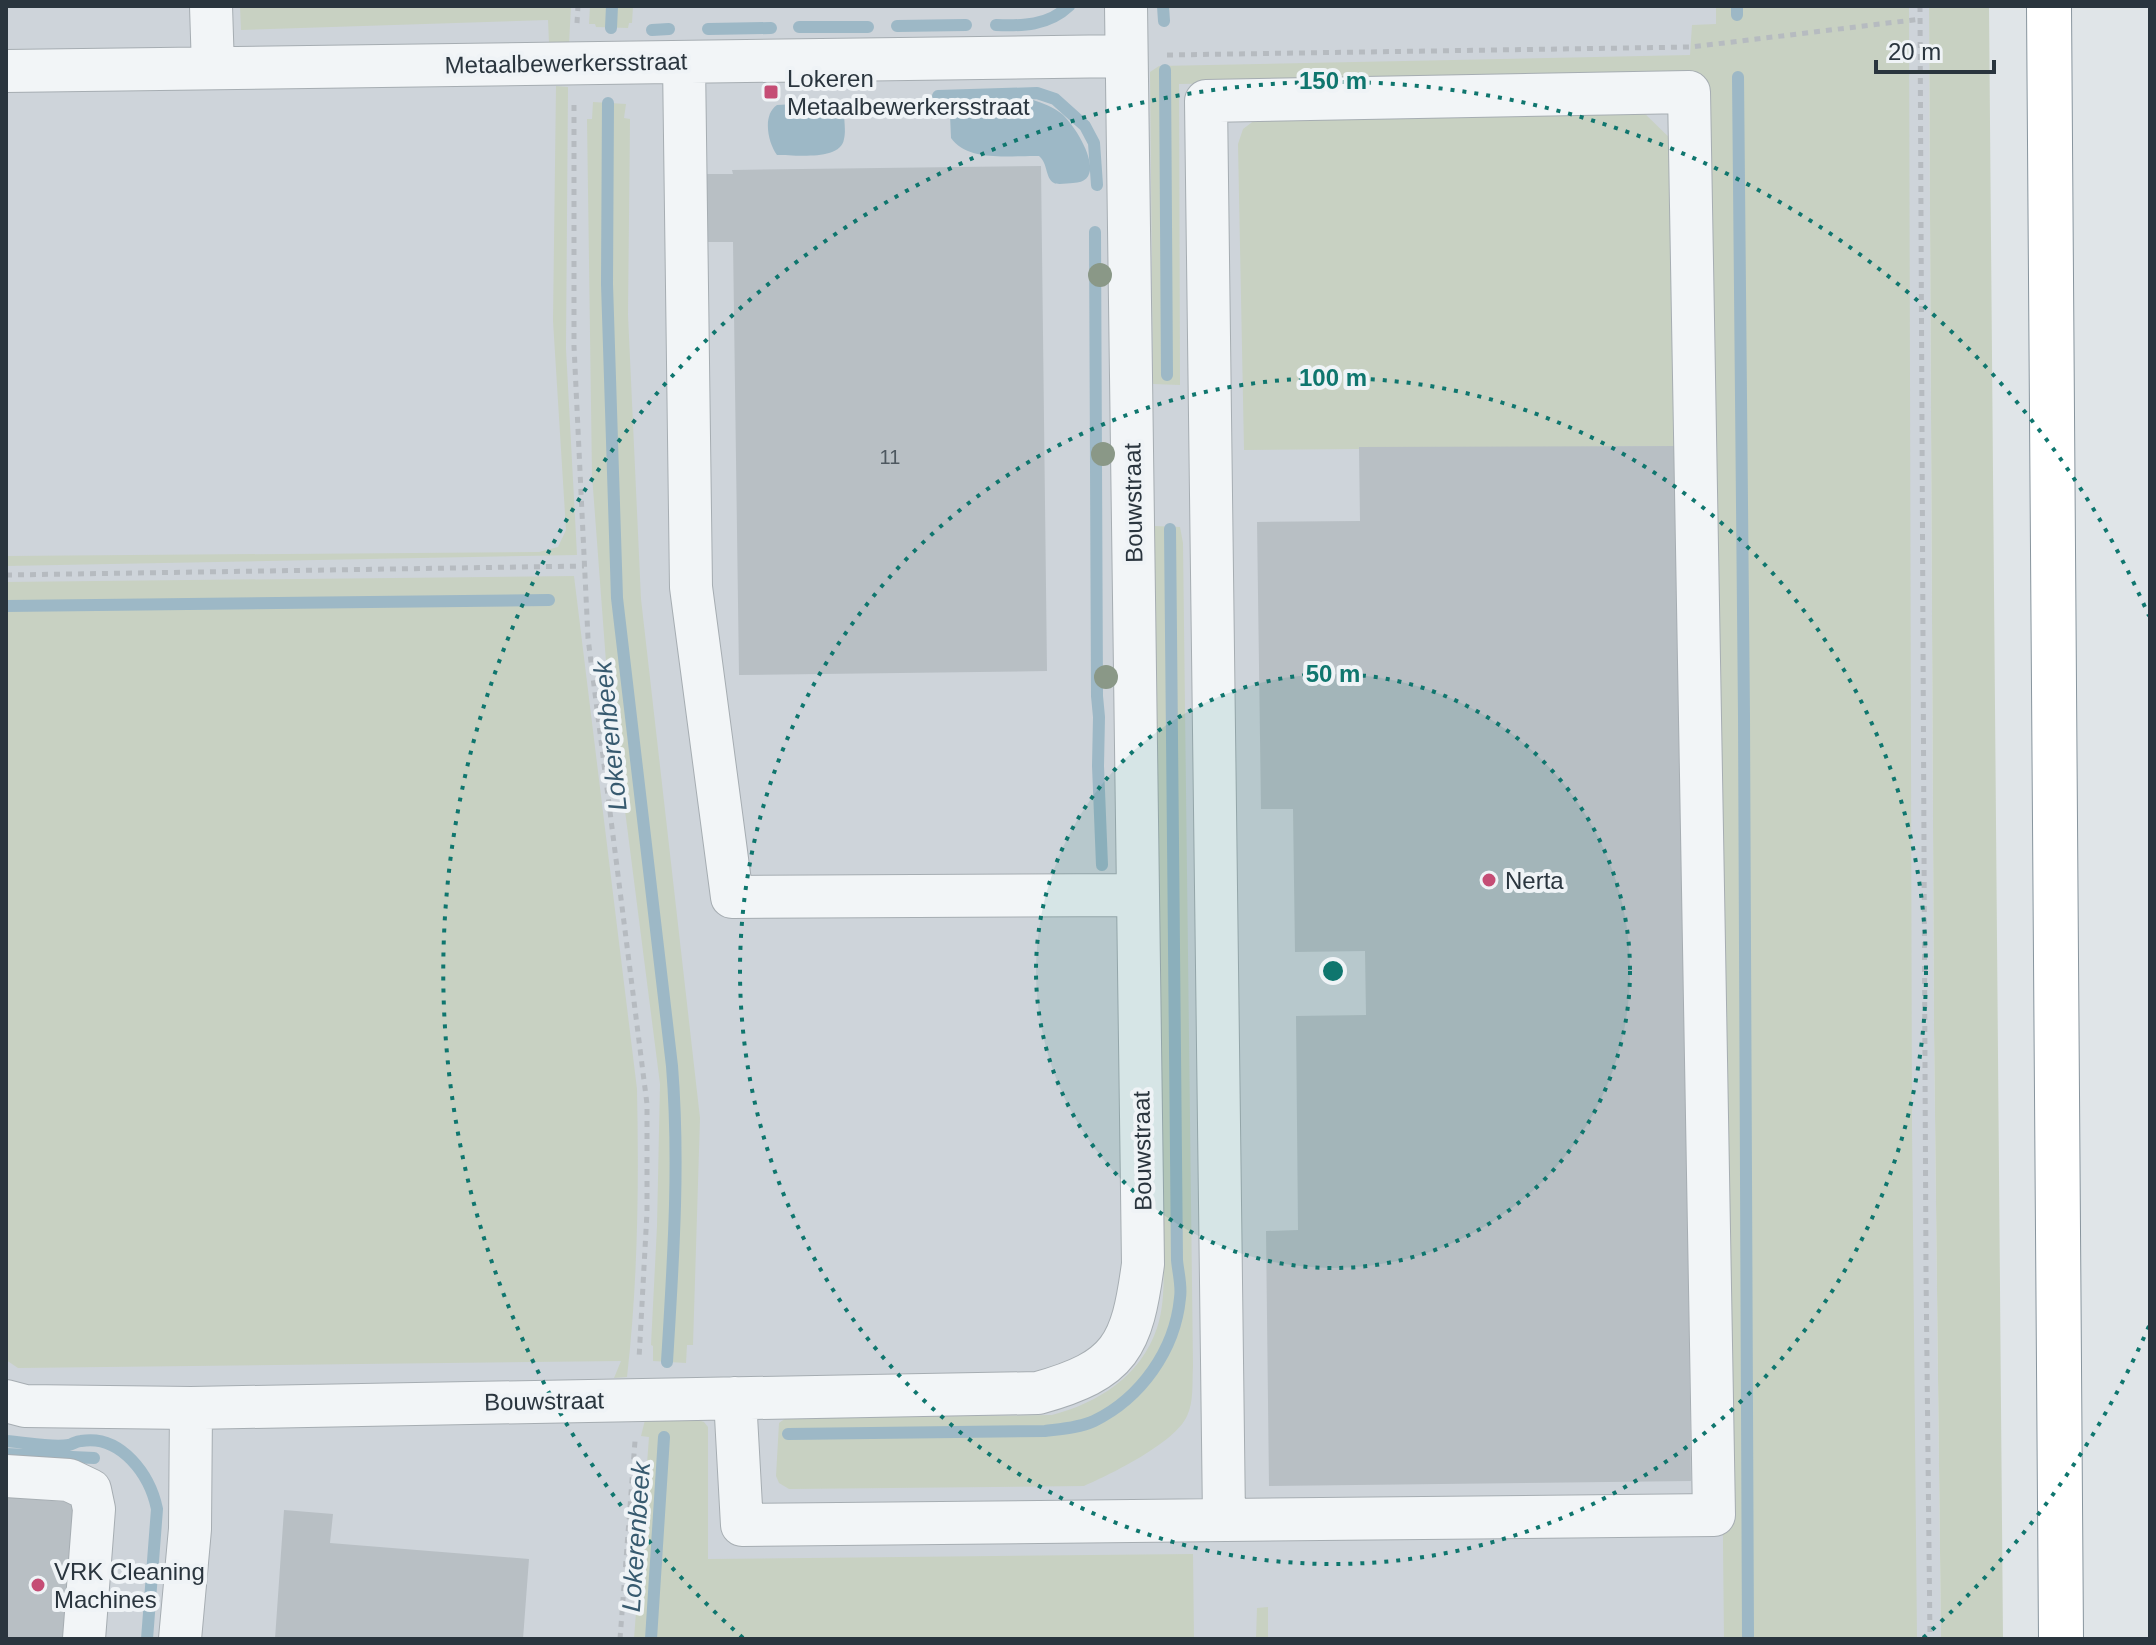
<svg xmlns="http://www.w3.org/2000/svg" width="2156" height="1645" font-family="Arial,sans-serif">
	<rect width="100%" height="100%" fill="#e0e5e8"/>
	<path fill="#ced4da" d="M6,6H1929L1934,1028L1941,1639H6Z"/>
	<path fill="#c8d1c2" d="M240,6H571L569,44L549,43L548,20L241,30Z
		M590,6H633L632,23H629L628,28L596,27L595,24H589Z
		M1716,6H1909L1912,1126L1917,1639H1724L1710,308L1705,77L1179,84L1180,385L1153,384L1150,72L1159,66L1690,55L1692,25L1716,24Z
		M1929,6H1989L2003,1639H1941L1934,1028Z
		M556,86L568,87L566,349L577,555L6,566V556L539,552L558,547L566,530L553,321Z
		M593,102L626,104L624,118L630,119L628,315L641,599L700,1118L693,1345H687L686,1363L653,1361V1346L651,1345L657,1226L660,1084L606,662L592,475L587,119H592Z
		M1640,109L1678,146V446L1244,450L1238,144L1243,129L1259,117Z
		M1154,526L1180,527L1183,543L1193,1366C1192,1382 1194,1402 1187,1416C1175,1443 1111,1474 1084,1486L789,1489L779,1483L776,1476L779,1423L786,1418L1052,1415C1098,1403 1141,1376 1157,1328C1166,1302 1163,1269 1164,1242Z
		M574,576L637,1089C639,1185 638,1281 627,1377L614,1378L621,1361L18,1368L6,1360V582Z
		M645,1420H698L704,1422L708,1427V1559L1193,1554L1194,1639H634L649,1437L641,1436Z
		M1268,1607V1639H1256L1257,1608Z"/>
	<path fill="#9db8c6" d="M1033,100C1043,103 1053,107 1062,114C1076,126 1111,182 1073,183C1068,183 1058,185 1054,183C1045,178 1048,163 1039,156C1013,155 968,163 951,138L950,115L958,105Z
		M834,102L844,112C844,120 846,131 844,139C841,161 795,155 777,155C768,143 762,115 777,105Z"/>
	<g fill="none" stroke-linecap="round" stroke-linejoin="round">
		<path stroke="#9db8c6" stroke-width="12" d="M1163,6L1164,21
			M1737,6V15
			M996,25C1022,26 1048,26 1069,6
			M897,26L966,25
			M799,27H868
			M611,28L612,6
			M708,29L771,28
			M652,30L669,29
			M1165,70L1167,375
			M1738,77L1744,716L1748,1639
			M938,96L1037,93L1055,99L1085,126L1094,143L1097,185
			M608,103L607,284L617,598L672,1066C680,1165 673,1263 667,1362
			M1095,232L1097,696L1099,717L1098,766L1102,865
			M6,606L549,600
			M788,1434L1045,1431C1061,1429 1079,1428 1094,1421C1141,1398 1175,1350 1180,1298C1182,1286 1178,1272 1177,1260L1170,529
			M6,1441C25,1442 50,1448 69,1445C73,1444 76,1441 81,1441C121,1434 150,1475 157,1509L147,1639
			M6,1454L94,1458
			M651,1639L664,1437"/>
	</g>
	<path fill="#b8bfc4" d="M1041,166L1047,671L739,675L733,242H706L705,174H733L732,170Z
		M1678,446L1691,1481L1269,1486L1266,1231L1298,1230L1296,1016L1366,1015L1365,951L1295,952L1293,809H1261L1257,522L1360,521L1359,447Z
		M6,1497L77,1503L66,1639H6Z
		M284,1510L333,1514L330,1543L529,1559L523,1639H275Z"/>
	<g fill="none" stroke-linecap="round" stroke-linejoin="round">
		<defs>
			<path id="minor" d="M211,6L213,68
				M684,62L691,587L732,897L1138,895
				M6,71L1126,56
				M735,1398L742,1525L1714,1515L1689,92L1206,101L1224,1518
				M6,1401L25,1406L191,1408L1038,1393C1121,1370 1132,1346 1143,1264L1126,6
				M6,1476L69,1480L90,1490L94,1509L84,1639
				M180,1639L190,1529L191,1408"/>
			<path id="highway" d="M2049,6L2061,1639"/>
		</defs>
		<use href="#minor" stroke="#a6adb2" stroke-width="44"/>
		<use href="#highway" stroke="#88959e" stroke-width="46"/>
		<path stroke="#b6bbc0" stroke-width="5" stroke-dasharray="6 6" stroke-linecap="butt" d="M1920,6L1926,1271L1930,1639
			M577,23L578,6
			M1167,55L1691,47L1921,19
			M574,105V346L588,638L647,1104V1212L639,1359
			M6,575L584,566
			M620,1639L635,1441"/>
		<use href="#minor" stroke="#f2f5f7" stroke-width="42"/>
		<use href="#highway" stroke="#fff" stroke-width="44"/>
	</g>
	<g fill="#8a9887">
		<circle cx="1100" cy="275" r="12"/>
		<circle cx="1103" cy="454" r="12"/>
		<circle cx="1106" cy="677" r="12"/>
	</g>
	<circle cx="1333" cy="971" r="297" fill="#0f766e" fill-opacity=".12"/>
	<g fill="none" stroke="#0f766e" stroke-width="4" stroke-dasharray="4 8">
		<circle cx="1333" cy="971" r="297"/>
		<circle cx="1333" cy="971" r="593"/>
		<path d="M2149 1326A890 890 0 0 1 1923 1638M743 1638A890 890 0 1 1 2149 616"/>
	</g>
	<g fill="#c54d75" stroke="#eff3f6" stroke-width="3">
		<rect x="763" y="84" width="16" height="16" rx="4"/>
		<circle cx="1489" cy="880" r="8"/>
		<circle cx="38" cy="1585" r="8"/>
	</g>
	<g text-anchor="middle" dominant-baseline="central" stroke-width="8" stroke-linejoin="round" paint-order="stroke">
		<g font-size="20" fill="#4e5860">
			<text x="890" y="457">11</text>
		</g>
		<g font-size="24" fill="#2a353e" stroke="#eff3f6">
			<text transform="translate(566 63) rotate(-1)">Metaalbewerkersstraat</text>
			<text transform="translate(1133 503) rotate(-91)">Bouwstraat</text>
			<text transform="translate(1142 1151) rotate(-91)">Bouwstraat</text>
			<text transform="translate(544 1401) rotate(-1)">Bouwstraat</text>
		</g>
		<g font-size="24" fill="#2a353e" stroke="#eff3f6" text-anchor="start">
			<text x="787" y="78">Lokeren<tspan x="787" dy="28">Metaalbewerkersstraat</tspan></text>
			<text x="1505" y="880">Nerta</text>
			<text x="54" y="1571">VRK Cleaning<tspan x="54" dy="28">Machines</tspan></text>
		</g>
		<g font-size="26" font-style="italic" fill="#375a6f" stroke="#eff3f6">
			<text transform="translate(610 736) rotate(-96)">Lokerenbeek</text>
			<text transform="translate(636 1537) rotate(-86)">Lokerenbeek</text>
		</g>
	</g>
	<circle cx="1333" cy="971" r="12" fill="#0f766e" stroke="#eff3f6" stroke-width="4"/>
	<g font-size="24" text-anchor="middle" font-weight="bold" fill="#0f766e" stroke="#eff3f6" stroke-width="8" stroke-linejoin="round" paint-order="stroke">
		<text x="1333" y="89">150 m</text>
		<text x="1333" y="386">100 m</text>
		<text x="1333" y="682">50 m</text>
	</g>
	<rect width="2156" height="1645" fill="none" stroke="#2a353e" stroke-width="16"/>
	<path d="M1876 60v12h118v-12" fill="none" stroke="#2a353e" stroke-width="4"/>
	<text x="1888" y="60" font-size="24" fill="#2a353e" stroke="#eff3f6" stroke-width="6" paint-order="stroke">20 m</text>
</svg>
